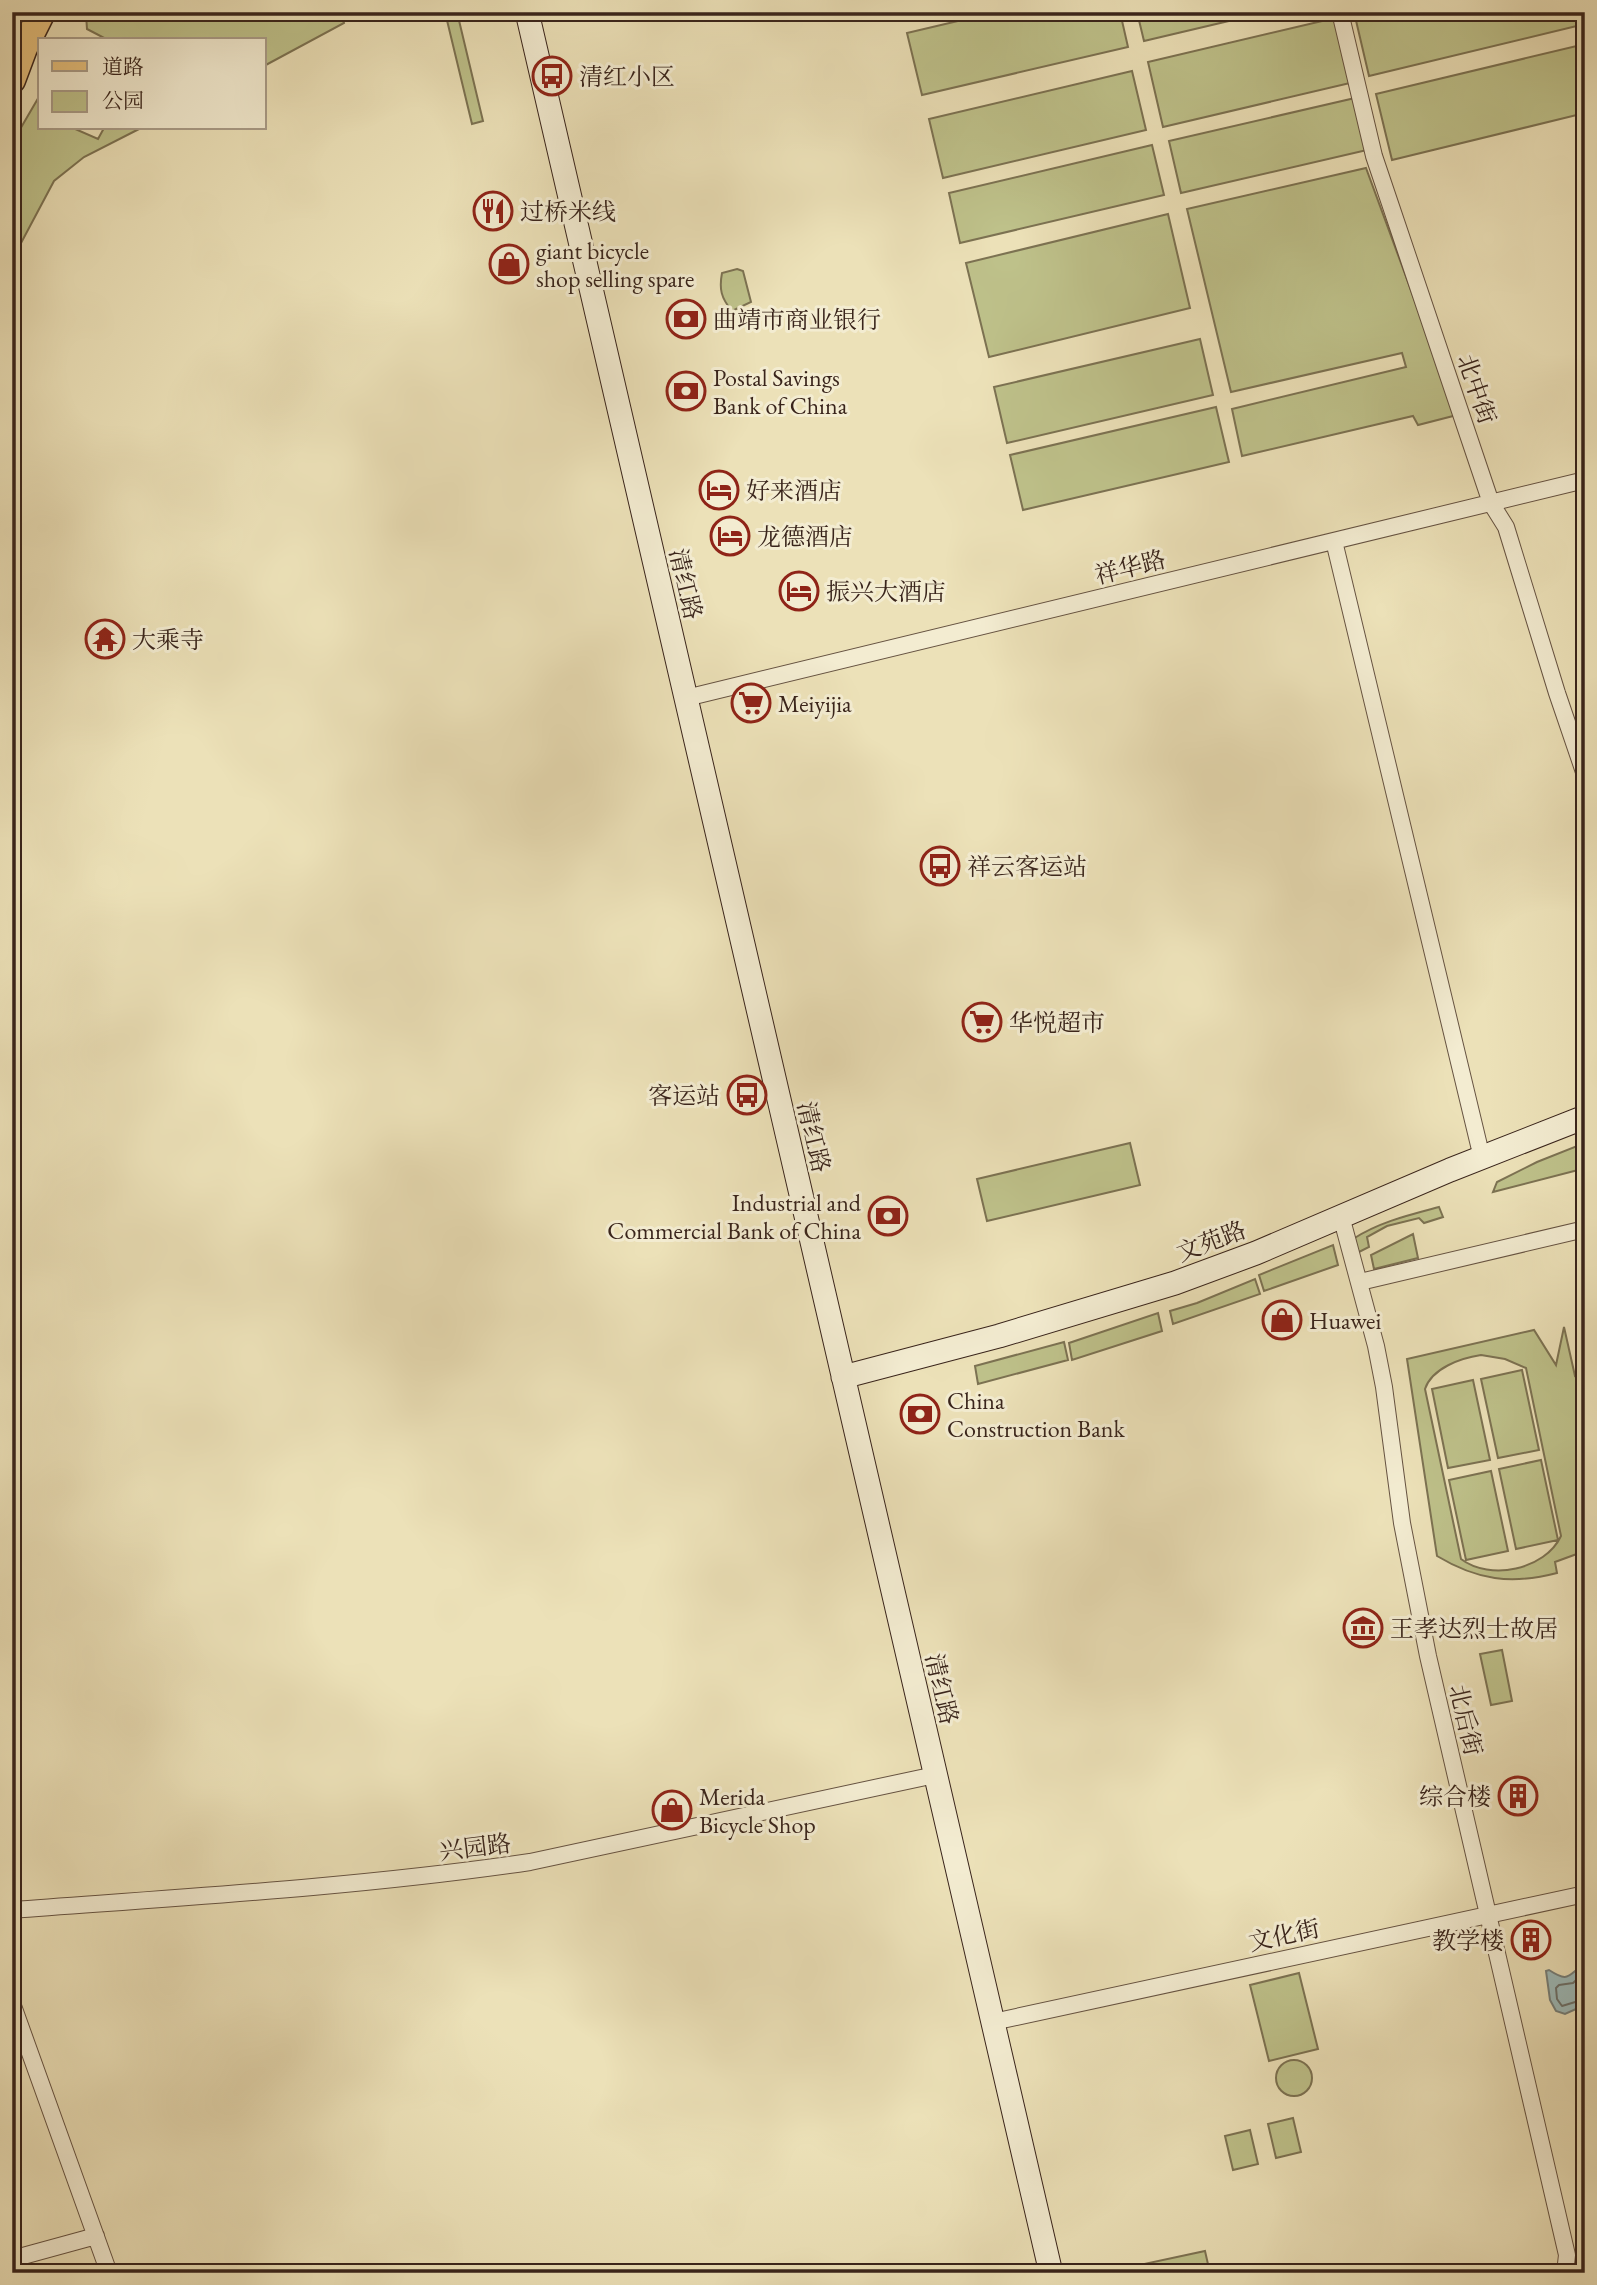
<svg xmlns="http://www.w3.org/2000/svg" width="1597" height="2285" font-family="'EB Garamond','Noto Serif SC',serif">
	<rect width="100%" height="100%" fill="#ece1b8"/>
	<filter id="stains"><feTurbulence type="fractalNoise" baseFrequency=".00286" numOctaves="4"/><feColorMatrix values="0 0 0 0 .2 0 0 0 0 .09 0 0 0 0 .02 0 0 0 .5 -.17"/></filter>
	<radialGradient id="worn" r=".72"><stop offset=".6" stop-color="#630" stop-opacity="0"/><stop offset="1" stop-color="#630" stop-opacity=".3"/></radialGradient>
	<path fill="#bec18a" stroke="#7c7252" stroke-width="2" fill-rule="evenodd" d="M93,12H341L344,23L264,66V40H108L87,29L86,14Z
		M445,12H457L483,121L472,124Z
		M996,12H1120L1128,47L922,95L907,33Z
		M1137,12H1267L1144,41Z
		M1354,12H1582L1585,24L1369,76Z
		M1335,18L1350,83L1163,127L1148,62Z
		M1585,44V113L1392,160L1376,94Z
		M1132,71L1146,130L943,178L929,119Z
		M40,95V128H73L98,139L104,128H141L84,157L54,181L12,260V143Z
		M1355,98L1367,150L1181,193L1169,141Z
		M1152,145L1164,195L960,243L949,193Z
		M1366,168L1457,415L1418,425L1413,416L1242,456L1232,409L1406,367L1402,353L1231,392L1187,209Z
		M1168,214L1190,308L989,357L966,263Z
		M737,269L743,271L751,302L732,311C721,298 719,289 722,273Z
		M1200,339L1213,395L1007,443L994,387Z
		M1216,407L1229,462L1023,510L1010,455Z
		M1130,1143L1140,1185L987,1221L977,1179Z
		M1577,1146L1582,1169L1493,1192L1497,1182L1537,1162Z
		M1439,1207L1443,1217L1424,1223L1419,1218L1387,1226L1367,1237L1369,1247L1357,1253L1353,1239C1379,1222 1409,1215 1439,1207Z
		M1413,1234L1418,1258L1374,1269L1371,1255Z
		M1333,1245L1338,1265L1264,1291L1259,1275Z
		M1255,1279L1260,1294L1173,1324L1170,1311L1197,1303Z
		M1158,1313L1162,1331L1072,1360L1069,1343Z
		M1564,1327L1575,1376L1584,1374L1585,1376V1551L1555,1562L1557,1573C1511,1585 1477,1580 1437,1556L1407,1359L1534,1330L1556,1365ZM1481,1355L1505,1359L1526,1368L1561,1536C1545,1570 1490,1581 1461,1559L1425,1389C1432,1368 1461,1358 1481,1355Z
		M1064,1342L1068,1360L978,1384L975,1366Z
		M1522,1370L1539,1450L1498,1458L1481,1379Z
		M1473,1380L1490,1460L1448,1468L1432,1389Z
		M1541,1460L1558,1540L1516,1549L1499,1469Z
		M1491,1471L1508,1551L1466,1560L1449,1480Z
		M1502,1650L1512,1701L1491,1705L1480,1654Z
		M1299,1973L1318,2049L1269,2061L1250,1985Z
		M1276 2078a18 18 0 1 1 36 0a18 18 0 1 1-36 0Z
		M1293,2118L1301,2152L1276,2158L1268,2124Z
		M1250,2130L1258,2164L1233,2170L1225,2136Z
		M1205,2251L1210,2273H1143L1144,2264Z"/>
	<path fill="#9dbbba" stroke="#757f7a" stroke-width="2" d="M1585,1963V2005L1565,2014L1556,2011L1550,2000L1546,1971L1549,1970C1569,1983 1567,1976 1585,1963Z"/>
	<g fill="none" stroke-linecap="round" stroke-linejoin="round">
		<path stroke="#6b706a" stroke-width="2" d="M1585,1972L1573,1983L1559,1985L1556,1988L1557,1999L1562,2006L1585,1999"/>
		<defs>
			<path id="minor" d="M1340,12L1374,156L1491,503L1506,527L1557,693L1585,775
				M1334,541L1482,1158
				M686,698L1585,480
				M1341,1216L1376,1346L1384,1387L1402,1523L1428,1656L1567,2255L1565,2273
				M1360,1282L1585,1229
				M12,1910C185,1897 359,1887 530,1862L935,1775
				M12,2003L109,2273
				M993,2022L1585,1894
				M12,2259L96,2236"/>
			<path id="secondary" d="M527,12L1051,2273
				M843,1377L999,1336L1175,1283L1256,1253L1450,1170L1585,1117"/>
			<path id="primary" d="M12,80L24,48L42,12"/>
		</defs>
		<use href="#minor" stroke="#665342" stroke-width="18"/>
		<use href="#secondary" stroke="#39241b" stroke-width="25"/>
		<use href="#primary" stroke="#39241b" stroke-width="29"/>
		<use href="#minor" stroke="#f3ecd1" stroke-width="16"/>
		<use href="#secondary" stroke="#f3ecd1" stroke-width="23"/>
		<use href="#primary" stroke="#e6c07c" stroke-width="26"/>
	</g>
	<defs>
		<symbol id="bus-ring" viewBox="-11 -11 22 22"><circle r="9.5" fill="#f3ecd1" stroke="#8f2418" stroke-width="1.5"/><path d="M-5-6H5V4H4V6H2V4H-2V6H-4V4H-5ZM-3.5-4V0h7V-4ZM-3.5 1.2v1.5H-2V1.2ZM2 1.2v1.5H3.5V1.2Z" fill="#8f2418"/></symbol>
		<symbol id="restaurant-ring" viewBox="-11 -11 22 22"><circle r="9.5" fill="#f3ecd1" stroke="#8f2418" stroke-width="1.5"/><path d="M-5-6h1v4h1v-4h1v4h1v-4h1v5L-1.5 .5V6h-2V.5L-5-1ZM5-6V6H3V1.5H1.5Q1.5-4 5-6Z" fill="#8f2418"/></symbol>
		<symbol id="shop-ring" viewBox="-11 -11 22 22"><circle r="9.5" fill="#f3ecd1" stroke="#8f2418" stroke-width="1.5"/><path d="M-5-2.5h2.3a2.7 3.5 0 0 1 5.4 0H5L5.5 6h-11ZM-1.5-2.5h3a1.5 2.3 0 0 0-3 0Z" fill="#8f2418"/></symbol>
		<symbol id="bank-ring" viewBox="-11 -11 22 22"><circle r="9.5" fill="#f3ecd1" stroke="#8f2418" stroke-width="1.5"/><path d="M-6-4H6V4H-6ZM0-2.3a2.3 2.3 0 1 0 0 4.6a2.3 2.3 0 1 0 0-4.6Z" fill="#8f2418"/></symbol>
		<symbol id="hotel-ring" viewBox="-11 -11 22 22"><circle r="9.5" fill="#f3ecd1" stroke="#8f2418" stroke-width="1.5"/><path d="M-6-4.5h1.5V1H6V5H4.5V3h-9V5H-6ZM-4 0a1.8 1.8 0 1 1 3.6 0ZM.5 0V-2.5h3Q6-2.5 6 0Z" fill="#8f2418"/></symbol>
		<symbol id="temple-ring" viewBox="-11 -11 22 22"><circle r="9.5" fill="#f3ecd1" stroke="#8f2418" stroke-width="1.5"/><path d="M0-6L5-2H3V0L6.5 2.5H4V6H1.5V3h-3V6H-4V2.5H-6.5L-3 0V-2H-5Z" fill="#8f2418"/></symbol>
		<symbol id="supermarket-ring" viewBox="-11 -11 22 22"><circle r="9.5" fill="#f3ecd1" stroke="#8f2418" stroke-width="1.5"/><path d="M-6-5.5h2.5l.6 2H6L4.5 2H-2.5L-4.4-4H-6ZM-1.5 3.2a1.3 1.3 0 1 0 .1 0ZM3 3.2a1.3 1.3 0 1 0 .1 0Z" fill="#8f2418"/></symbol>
		<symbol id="museum-ring" viewBox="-11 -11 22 22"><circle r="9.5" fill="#f3ecd1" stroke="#8f2418" stroke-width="1.5"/><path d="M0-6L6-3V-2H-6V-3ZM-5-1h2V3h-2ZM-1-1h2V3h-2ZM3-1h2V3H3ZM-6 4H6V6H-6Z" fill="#8f2418"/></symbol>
		<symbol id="building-ring" viewBox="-11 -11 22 22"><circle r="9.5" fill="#f3ecd1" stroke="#8f2418" stroke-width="1.5"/><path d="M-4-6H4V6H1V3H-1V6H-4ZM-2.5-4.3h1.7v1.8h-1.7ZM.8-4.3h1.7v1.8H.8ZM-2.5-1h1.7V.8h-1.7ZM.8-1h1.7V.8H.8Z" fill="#8f2418"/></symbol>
	</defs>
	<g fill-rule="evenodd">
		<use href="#bus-ring" x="530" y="54" width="44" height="44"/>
		<use href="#restaurant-ring" x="471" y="189" width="44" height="44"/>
		<use href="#shop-ring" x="487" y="242" width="44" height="44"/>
		<use href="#bank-ring" x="664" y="297" width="44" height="44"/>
		<use href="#bank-ring" x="664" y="369" width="44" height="44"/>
		<use href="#hotel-ring" x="697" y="468" width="44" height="44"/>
		<use href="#hotel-ring" x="708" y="514" width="44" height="44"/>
		<use href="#hotel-ring" x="777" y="569" width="44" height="44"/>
		<use href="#temple-ring" x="83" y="617" width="44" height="44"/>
		<use href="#supermarket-ring" x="729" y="681" width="44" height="44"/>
		<use href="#bus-ring" x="918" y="844" width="44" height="44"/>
		<use href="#supermarket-ring" x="960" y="1000" width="44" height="44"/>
		<use href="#bus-ring" x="725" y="1073" width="44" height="44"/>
		<use href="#bank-ring" x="866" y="1194" width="44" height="44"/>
		<use href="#shop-ring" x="1260" y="1298" width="44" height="44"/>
		<use href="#bank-ring" x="898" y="1392" width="44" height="44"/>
		<use href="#museum-ring" x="1341" y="1606" width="44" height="44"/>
		<use href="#building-ring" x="1496" y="1774" width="44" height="44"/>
		<use href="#shop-ring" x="650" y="1788" width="44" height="44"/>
		<use href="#building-ring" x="1509" y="1918" width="44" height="44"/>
	</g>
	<g text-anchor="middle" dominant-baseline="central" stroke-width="6" stroke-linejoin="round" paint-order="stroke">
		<g font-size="24" fill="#39241b" stroke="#f3ecd1" text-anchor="start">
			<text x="579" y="76">清红小区</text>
			<text x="520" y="211">过桥米线</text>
			<text x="536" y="250">giant bicycle<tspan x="536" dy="28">shop selling spare</tspan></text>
			<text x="713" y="319">曲靖市商业银行</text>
			<text x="713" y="377">Postal Savings<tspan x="713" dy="28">Bank of China</tspan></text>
			<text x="746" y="490">好来酒店</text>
			<text x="757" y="536">龙德酒店</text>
			<text x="826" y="591">振兴大酒店</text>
			<text x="132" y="639">大乘寺</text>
			<text x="778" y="703">Meiyijia</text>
			<text x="967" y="866">祥云客运站</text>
			<text x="1009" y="1022">华悦超市</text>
			<text x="720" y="1095" text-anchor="end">客运站</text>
			<text x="861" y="1202" text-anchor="end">Industrial and<tspan x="861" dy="28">Commercial Bank of China</tspan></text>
			<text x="1309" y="1320">Huawei</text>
			<text x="947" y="1400">China<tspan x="947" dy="28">Construction Bank</tspan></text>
			<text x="1390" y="1628">王孝达烈士故居</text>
			<text x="699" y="1796">Merida<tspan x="699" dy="28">Bicycle Shop</tspan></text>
			<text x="1491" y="1796" text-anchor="end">综合楼</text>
			<text x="1504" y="1940" text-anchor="end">教学楼</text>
		</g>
		<g font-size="24" fill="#39241b" stroke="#f3ecd1">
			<text transform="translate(1477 389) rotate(71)">北中街</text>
			<text transform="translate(1130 567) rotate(-14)">祥华路</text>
			<text transform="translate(686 584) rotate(77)">清红路</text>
			<text transform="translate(814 1137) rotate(77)">清红路</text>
			<text transform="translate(1211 1241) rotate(-21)">文苑路</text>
			<text transform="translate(942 1689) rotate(77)">清红路</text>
			<text transform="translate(1466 1720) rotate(77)">北后街</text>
			<text transform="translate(475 1847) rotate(-7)">兴园路</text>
			<text transform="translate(1284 1935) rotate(-12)">文化街</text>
		</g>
	</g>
	<rect width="1597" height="2285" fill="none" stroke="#ece1b8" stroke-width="42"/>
	<rect x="14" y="14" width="1569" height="2257" fill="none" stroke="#39241b" stroke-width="3.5"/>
	<rect x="21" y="21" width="1555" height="2243" fill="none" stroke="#39241b" stroke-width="2"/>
	<rect x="38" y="38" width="228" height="91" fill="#f3ecd1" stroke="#a99c88" stroke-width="2"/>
	<rect x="52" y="61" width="35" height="10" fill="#e6c07c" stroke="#a99c88" stroke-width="2"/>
	<text x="102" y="74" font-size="21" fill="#39241b">道路</text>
	<rect x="52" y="91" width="35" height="21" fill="#bec18a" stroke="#a99c88" stroke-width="2"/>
	<text x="102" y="108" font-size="21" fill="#39241b">公园</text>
	<rect width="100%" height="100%" filter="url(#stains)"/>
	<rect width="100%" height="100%" fill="url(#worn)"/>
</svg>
